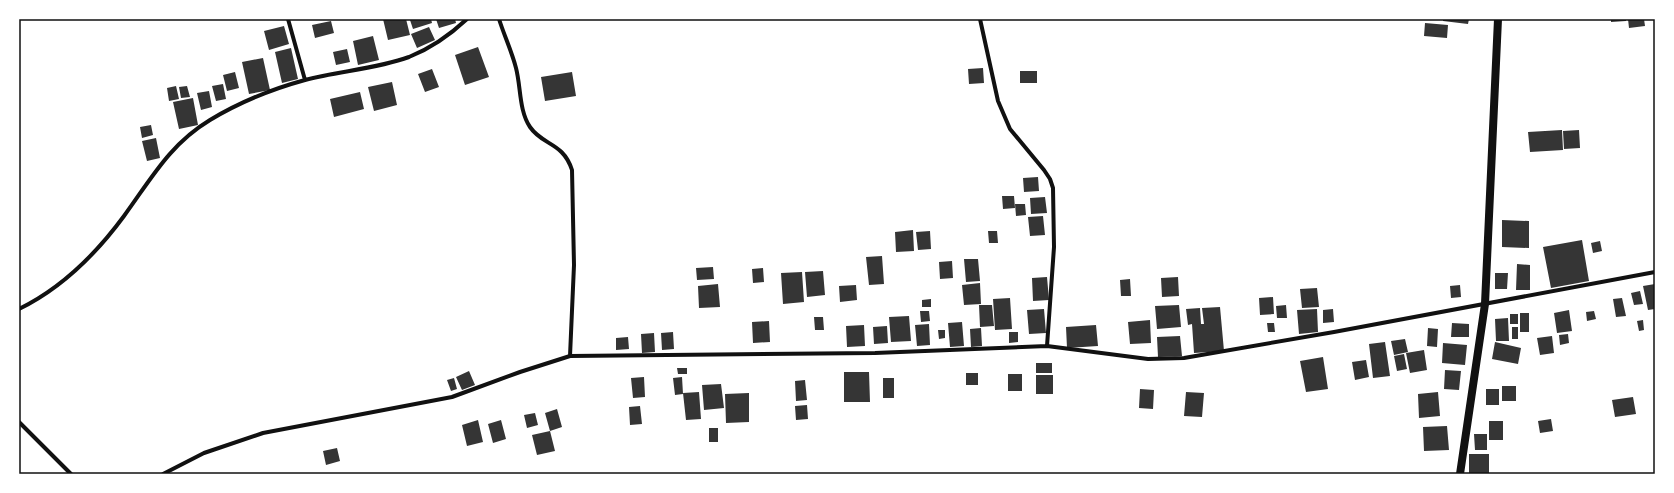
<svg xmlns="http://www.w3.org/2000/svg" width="1674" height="493" font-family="'Source Sans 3',sans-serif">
	<rect width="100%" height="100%" fill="#fff"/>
	<path fill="#353535" d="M383,19H406L410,35L388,40Z
		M431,19L432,23L413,29L410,20Z
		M436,19H455L456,23L439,28Z
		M1443,19H1469L1468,24L1443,21Z
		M1611,19H1626V21L1611,22Z
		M1628,19H1644L1645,26L1629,28Z
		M331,21L334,33L315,38L312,25Z
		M1425,23L1448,25L1447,38L1424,36Z
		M284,26L289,44L269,50L264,31Z
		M429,27L435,40L417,48L411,34Z
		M373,36L379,60L358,65L353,41Z
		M478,47L489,77L465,85L455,55Z
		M291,48L298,79L282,83L275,52Z
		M347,49L350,62L336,65L333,52Z
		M263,58L270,90L249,94L242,62Z
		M983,68L984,83L969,84L968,69Z
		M432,69L439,87L425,92L418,74Z
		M1020,71H1037V83H1020Z
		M235,72L239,88L227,91L223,75Z
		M572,72L576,96L545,101L541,77Z
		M392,82L397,105L374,111L368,87Z
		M223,84L226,99L216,101L212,86Z
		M176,86L179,99L169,101L167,88Z
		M187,86L190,97L181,98L179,87Z
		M209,91L212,107L201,110L197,93Z
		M360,92L364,109L334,117L330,99Z
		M193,98L198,125L179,129L173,102Z
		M151,125L153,135L142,138L140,127Z
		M1562,130L1563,150L1530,152L1528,132Z
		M1579,130L1580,148L1564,149L1563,131Z
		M156,138L160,158L147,161L142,141Z
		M1038,177L1039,191L1024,192L1023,178Z
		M1002,196H1014L1015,208L1003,209Z
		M1045,197L1047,213L1031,214L1030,198Z
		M1015,204H1025L1026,215L1016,216Z
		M1043,216L1045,235L1030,236L1028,217Z
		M1502,220L1529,221V248L1502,247Z
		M913,230L914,251L896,252L895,232Z
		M930,231L931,249L918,250L916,232Z
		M988,231H997L998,243H989Z
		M1582,240L1589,281L1551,288L1543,247Z
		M1600,241L1602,251L1593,253L1591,243Z
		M882,256L884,284L869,285L866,257Z
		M964,259H978L980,281L966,282Z
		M952,261L953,278L940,279L939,262Z
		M1517,264L1530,265V290H1516Z
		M713,267L714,279L697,280L696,268Z
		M763,268L764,282L753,283L752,269Z
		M823,271L825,295L807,297L805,272Z
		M802,272L804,302L783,304L781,273Z
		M1495,273H1508L1507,289H1495Z
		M1047,277L1049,300L1033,301L1032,278Z
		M1178,277L1179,296L1162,297L1161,278Z
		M1130,279L1131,296H1121L1120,280Z
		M980,283L981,304L964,305L962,285Z
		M718,284L720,307L699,308L698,286Z
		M1655,284V309L1648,310L1643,286Z
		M856,285L857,300L840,302L839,286Z
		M1460,285L1461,297L1451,298L1450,286Z
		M1317,288L1319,307L1302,308L1300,289Z
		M1640,291L1643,304L1634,305L1631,293Z
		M1273,297L1274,314L1260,315L1259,298Z
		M1010,298L1012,329L995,330L993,299Z
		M1622,298L1626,316L1616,317L1613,299Z
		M931,299V307H922V300Z
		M979,305H992L994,326L980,327Z
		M1179,305L1181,327L1157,329L1155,306Z
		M1286,305L1287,318H1277L1276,306Z
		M1220,307L1224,351L1194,353L1192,324L1188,325L1186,309L1200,308L1201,324H1204L1202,308Z
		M1044,309L1046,333L1029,334L1027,310Z
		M1317,309L1318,332L1299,334L1297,310Z
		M1333,309L1334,322L1323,323V310Z
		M1569,310L1572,331L1557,333L1554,313Z
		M920,311H929L930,321L921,322Z
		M1594,311L1596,319L1587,321L1586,312Z
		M1520,313H1529V332H1520Z
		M1510,314H1518V324H1510Z
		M909,316L911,341L891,342L889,317Z
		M814,317H823L824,330H815Z
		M1508,318L1509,341H1496L1495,319Z
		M1150,320L1151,343L1130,344L1128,322Z
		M1643,320L1644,330L1639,331L1637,321Z
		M769,321L770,342L753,343L752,322Z
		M962,322L964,346L950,347L948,323Z
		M1267,323H1274L1275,332H1268Z
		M1452,323L1469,324V337H1451Z
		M929,324L930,345L917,346L915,325Z
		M864,325L865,346L847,347L846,326Z
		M1096,325L1098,346L1067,348L1066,327Z
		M887,326L888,343L874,344L873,327Z
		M1512,327H1518V339H1512Z
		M981,328L982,346L971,347L970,329Z
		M1428,328L1438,329L1437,347L1427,346Z
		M938,330H945V338L939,339Z
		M673,332L674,349L662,350L661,333Z
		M1009,332H1018V342L1009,343Z
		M654,333L655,352L642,353L641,334Z
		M1568,334L1569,343L1560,345L1559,335Z
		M1180,336L1182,356L1158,357L1157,337Z
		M1552,336L1554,353L1540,355L1537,338Z
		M628,337L629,349L616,350V338Z
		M1405,339L1408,352L1394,355L1391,341Z
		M1385,342L1390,376L1373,378L1369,344Z
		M1495,342L1521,348L1518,364L1492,359Z
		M1443,343L1467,345L1465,365L1442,363Z
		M1424,350L1427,370L1410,373L1406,353Z
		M1404,354L1407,369L1397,371L1394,356Z
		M1323,357L1328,389L1306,392L1300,361Z
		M1366,360L1369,377L1355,380L1352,362Z
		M1036,363H1052V373H1036Z
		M677,368H687V374H678Z
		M1445,370L1461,371L1459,390L1444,389Z
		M469,371L475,385L462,390L456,377Z
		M844,372H869L870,402H844Z
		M966,373H978V385H966Z
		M1008,374H1022V391H1008Z
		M1036,375H1053V394H1036Z
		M644,377L645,397L633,398L631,378Z
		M682,377L683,394L675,395L673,378Z
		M454,378L457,389L451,391L447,380Z
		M883,378H894V398H883Z
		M805,380L807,400L796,401L795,381Z
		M721,384L724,408L704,410L702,385Z
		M1502,386H1516V401H1502Z
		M1140,389L1154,390L1153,409L1139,408Z
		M1486,389H1499V405H1486Z
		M699,392L701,419L686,420L683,393Z
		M1186,392L1204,393L1202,417L1184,416Z
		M1438,392L1440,416L1419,418L1418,394Z
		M749,393V422L726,423L725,394Z
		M1633,397L1636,414L1615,417L1612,400Z
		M807,405L808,419L796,420L795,406Z
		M640,406L642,424L630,425L629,407Z
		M557,409L562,427L550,431L545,413Z
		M535,413L538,425L527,428L524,415Z
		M1551,419L1553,431L1540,433L1538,421Z
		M478,420L483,442L467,446L462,425Z
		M501,420L506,439L493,443L488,424Z
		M1489,421H1503V440H1489Z
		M1447,426L1449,450L1424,451L1423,427Z
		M709,428H718V442H709Z
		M550,431L555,451L537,455L532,435Z
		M1474,434H1487V450H1475Z
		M337,448L340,461L326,465L323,451Z
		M1469,454H1489V474H1469Z"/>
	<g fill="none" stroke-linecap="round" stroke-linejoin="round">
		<path stroke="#111" stroke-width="4" d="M288,19L305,80
			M499,19C504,35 512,52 516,68C521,87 519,111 530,127C543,146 563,142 572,170L574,265L570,356
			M980,19L998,101L1010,129L1044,170L1050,179L1053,188L1054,247L1047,346
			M19,309C62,288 96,254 124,216C151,179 170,144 210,120C240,102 272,89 305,80C339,71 376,69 409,57C429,49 451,34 467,19
			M19,422L71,474
			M163,474L204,453L263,433L452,397L520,372L570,356L875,353L1047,346L1148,359L1184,358L1334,332L1655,272"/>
		<path stroke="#111" stroke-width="8" d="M1460,474L1485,304L1498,19"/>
	</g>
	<rect width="1674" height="493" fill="none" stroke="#ffffff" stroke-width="40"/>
	<rect x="20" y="20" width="1634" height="453" fill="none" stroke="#111" stroke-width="1.5"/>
</svg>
